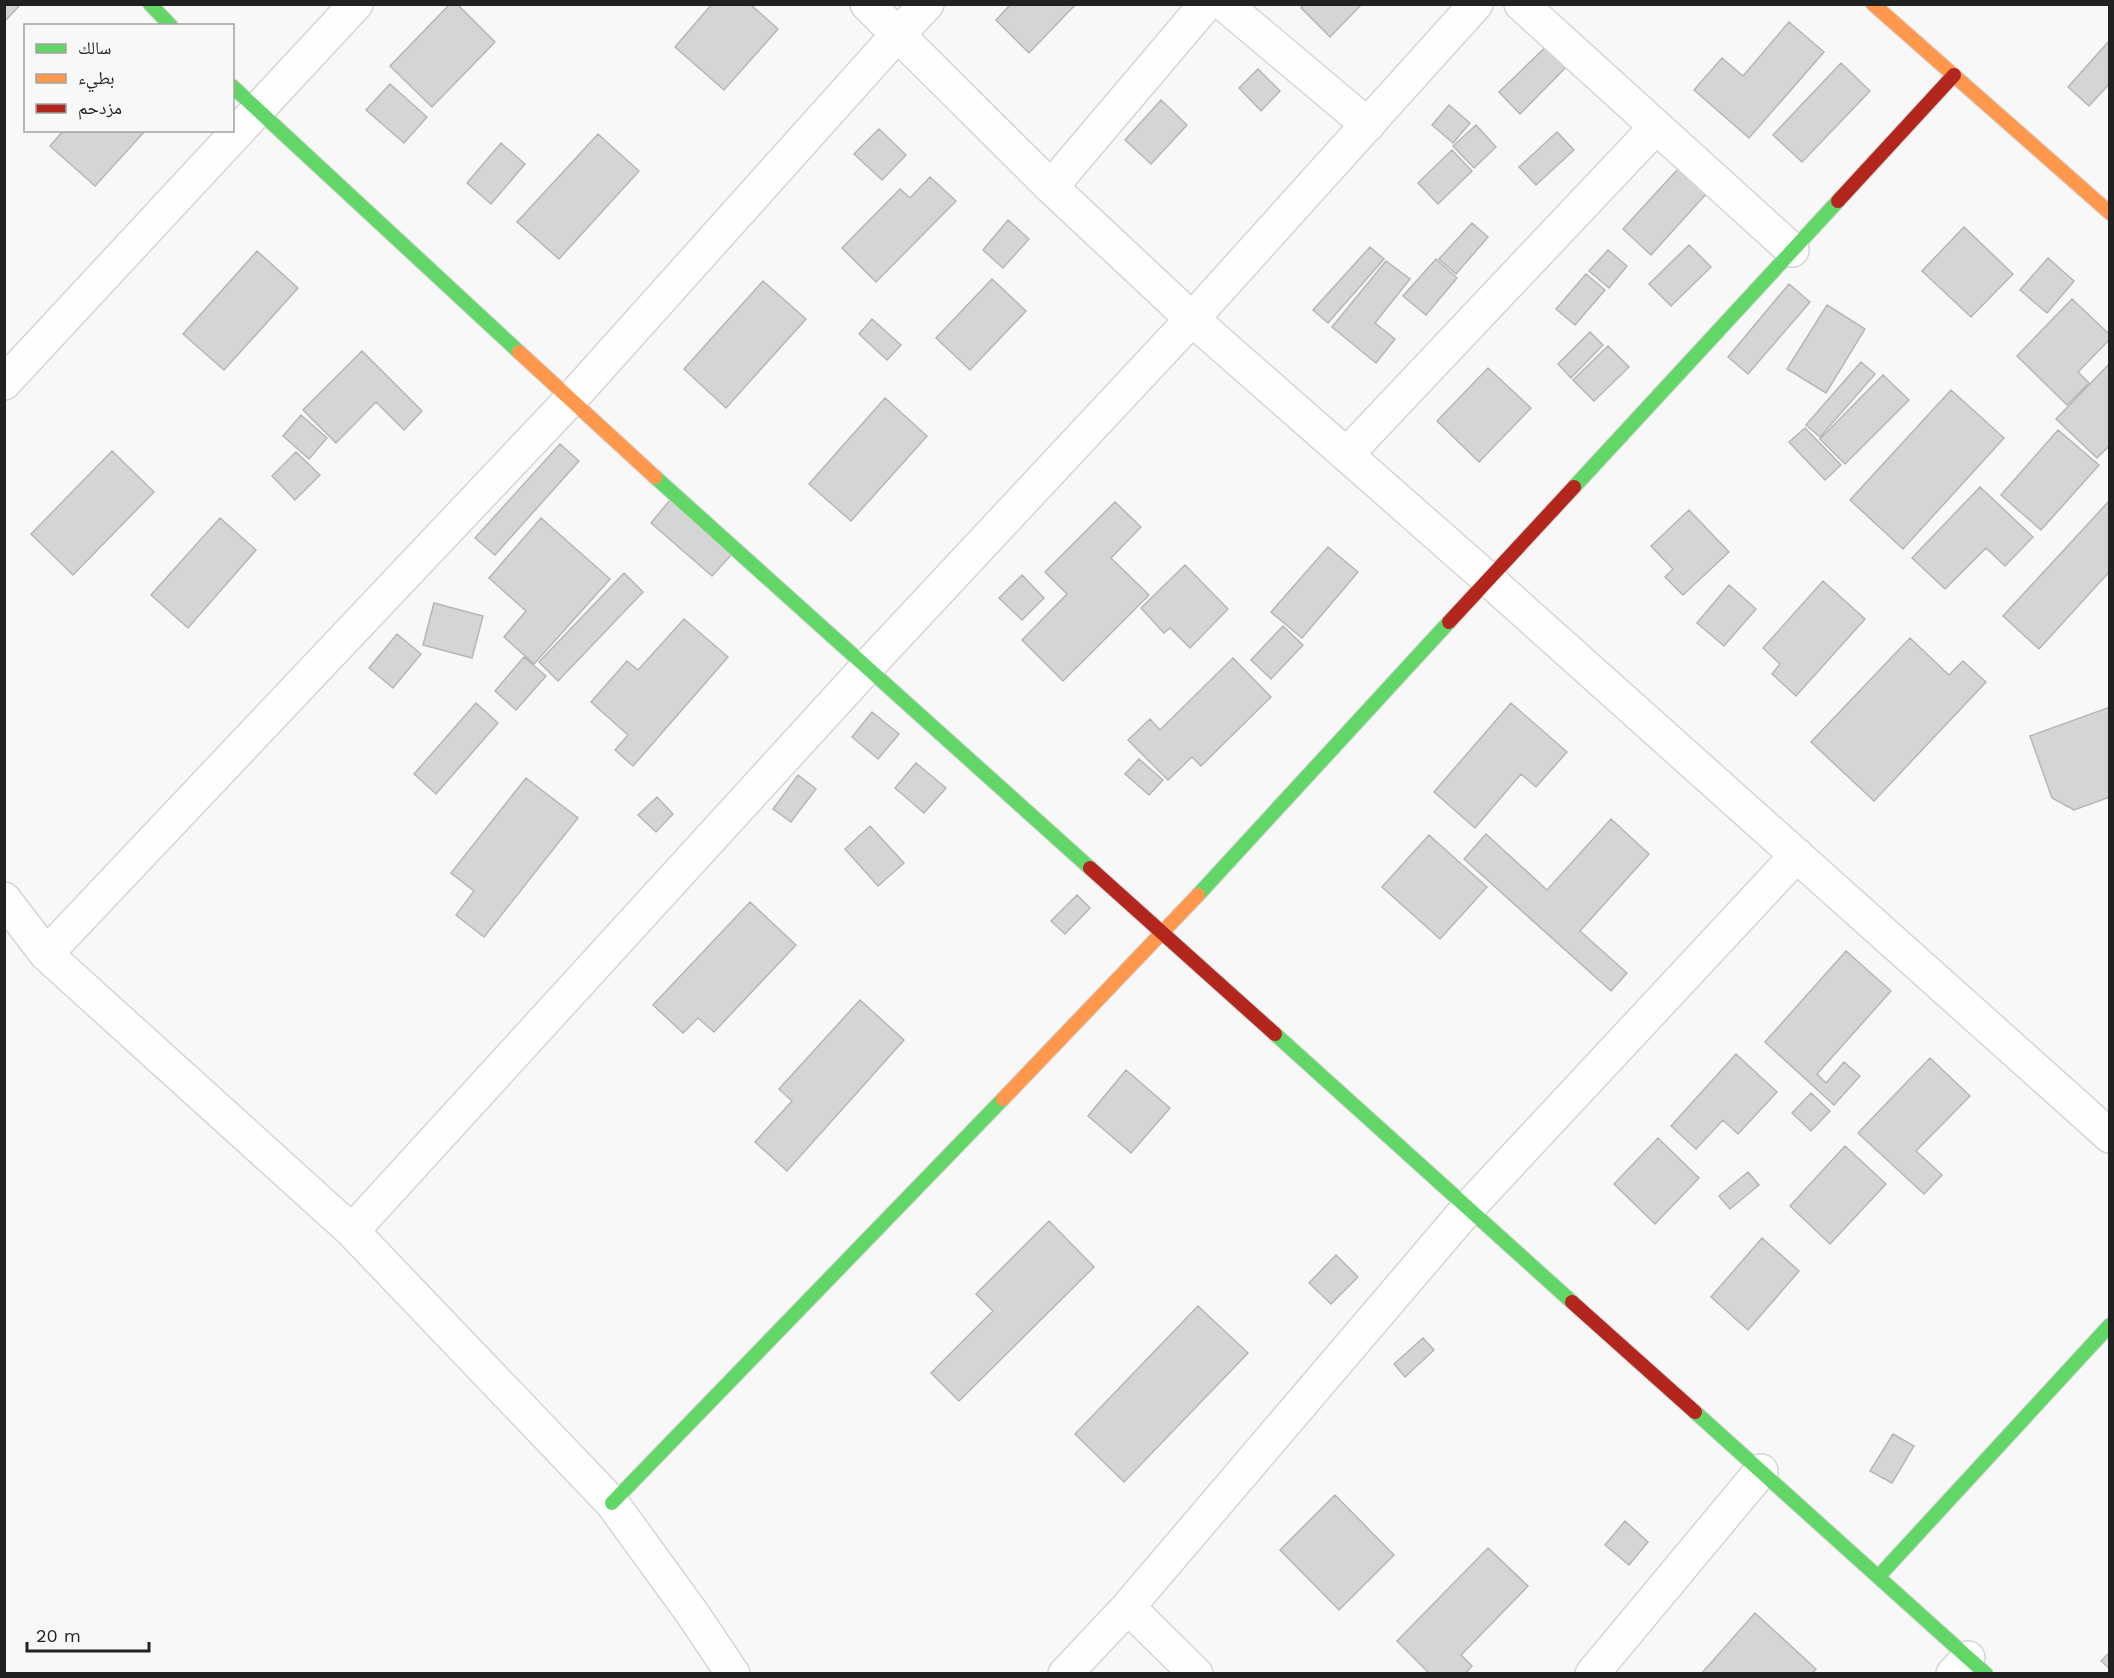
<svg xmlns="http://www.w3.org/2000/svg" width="2114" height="1678" font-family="'Work Sans','Noto Naskh Arabic',sans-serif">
	<rect width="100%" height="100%" fill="#f7f8f7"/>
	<path fill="#d4d5d4" stroke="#b6b6b6" stroke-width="1.5" d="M4,4H21L4,22Z
		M450,4H457L495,42L432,107L390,66Z
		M712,4H750L778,29L724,90L675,47Z
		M1011,4H1076L1029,53L996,20Z
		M1304,4H1362L1330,37L1301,8Z
		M1789,22L1824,52L1749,138L1694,90L1722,58L1743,76Z
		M1555,38L1575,58L1520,114L1499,92Z
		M2110,40V83L2089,106L2068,87Z
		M1841,63L1870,91L1802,162L1773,135Z
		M1258,69L1280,91L1261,111L1239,88Z
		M390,84L427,117L404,143L366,110Z
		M1161,100L1187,125L1151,164L1125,140Z
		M1449,105L1470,123L1453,143L1432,125Z
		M1476,125L1496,147L1474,168L1453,146Z
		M879,129L906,155L882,180L854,154Z
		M64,130H145V131L95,186L50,146Z
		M1557,132L1574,150L1536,185L1519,167Z
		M598,134L639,171L559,259L517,222Z
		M501,143L525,164L491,204L467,183Z
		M1452,150L1472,171L1438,204L1418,183Z
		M1688,158L1716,183L1651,255L1623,229Z
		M930,177L956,201L876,282L842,248L900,189L910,198Z
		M1008,220L1029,239L1003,268L983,250Z
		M1472,223L1488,237L1456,274L1439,259Z
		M1964,227L2013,274L1971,317L1922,271Z
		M1689,245L1711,267L1671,306L1649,284Z
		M1370,247L1384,259L1328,323L1313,310Z
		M1608,250L1627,266L1609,288L1589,271Z
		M257,251L298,288L224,370L183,334Z
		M2048,258L2074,281L2047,313L2020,290Z
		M1436,259L1457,278L1426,315L1403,296Z
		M1386,261L1410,279L1375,323L1395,339L1376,363L1332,327Z
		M1586,274L1605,290L1575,325L1556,309Z
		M992,279L1026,311L970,370L936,338Z
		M763,281L806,319L726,408L684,369Z
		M1789,284L1810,302L1748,374L1728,357Z
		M2072,299L2110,335V339L2078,372L2089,383L2067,405L2017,356Z
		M1827,305L1865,329L1826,393L1787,369Z
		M872,319L901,345L887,360L859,334Z
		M1590,332L1603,345L1571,378L1558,364Z
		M1608,346L1629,367L1594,401L1573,380Z
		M362,351L422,411L404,430L376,402L336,443L303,410Z
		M1861,362L1875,374L1820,437L1806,425Z
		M2110,363V445L2097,458L2056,419Z
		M1488,368L1531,408L1479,462L1437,421Z
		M1883,375L1909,400L1845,464L1820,439Z
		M1951,390L2004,438L1903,549L1850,500Z
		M885,398L927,436L851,521L809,484Z
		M301,415L327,438L309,459L283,436Z
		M1805,428L1841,465L1825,480L1789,442Z
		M2058,430L2099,465L2041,530L2001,495Z
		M560,444L579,461L495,555L475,538Z
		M112,451L154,492L73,575L31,534Z
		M296,452L320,475L295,500L272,476Z
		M1980,487L2033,537L2005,566L1986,548L1945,589L1912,558Z
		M670,500L732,554L712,576L651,523Z
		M2110,500V571L2039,649L2003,616Z
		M1115,502L1141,527L1111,558L1149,595L1063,681L1022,640L1067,594L1045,572Z
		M1689,510L1729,552L1683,595L1665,577L1673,569L1651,546Z
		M220,518L256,550L188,628L151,595Z
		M541,518L610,579L534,664L504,637L526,611L489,578Z
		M1328,547L1358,572L1302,638L1271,612Z
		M1185,565L1228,609L1190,648L1170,628L1164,633L1141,608Z
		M624,573L643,592L558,681L539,662Z
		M1022,575L1044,598L1022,620L999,598Z
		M1823,581L1865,619L1796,696L1772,674L1780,664L1763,648Z
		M1729,585L1756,609L1724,646L1697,623Z
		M434,603L483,616L472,658L423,645Z
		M684,619L728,657L633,766L615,750L628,735L591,702L627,661L638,670Z
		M1283,626L1303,645L1271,679L1251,660Z
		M397,634L421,654L393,688L369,668Z
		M1910,638L1949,675L1963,661L1986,682L1874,801L1811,742Z
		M524,657L546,676L516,710L495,691Z
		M1233,658L1271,697L1201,766L1192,757L1168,780L1128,740L1150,719L1160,730Z
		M476,703L498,723L436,794L414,774Z
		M1511,703L1567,752L1536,787L1521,774L1475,828L1434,792Z
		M2110,707V797L2074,810L2052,798L2030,736Z
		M872,712L899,734L878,759L852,737Z
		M1139,759L1163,780L1149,795L1125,774Z
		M916,763L946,788L924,813L895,788Z
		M798,775L816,789L791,822L773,809Z
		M526,778L578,818L484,937L456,915L474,891L451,873Z
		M657,797L673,814L656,832L638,815Z
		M1611,819L1649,854L1580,931L1627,973L1611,991L1464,859L1486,834L1547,890Z
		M870,826L904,863L878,886L845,849Z
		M1429,835L1487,887L1440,939L1382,887Z
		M1077,895L1090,908L1065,934L1051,921Z
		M750,902L796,945L714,1032L698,1018L683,1033L653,1005Z
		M1846,951L1891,991L1817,1074L1826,1083L1844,1062L1860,1076L1834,1105L1765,1042Z
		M860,1000L904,1040L787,1171L755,1142L792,1101L779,1089Z
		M1736,1054L1777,1092L1738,1134L1723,1120L1696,1149L1671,1126Z
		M1930,1058L1970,1096L1916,1151L1942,1175L1924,1194L1858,1133Z
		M1126,1070L1170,1108L1131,1153L1088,1116Z
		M1811,1093L1830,1111L1811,1131L1792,1113Z
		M1658,1138L1699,1178L1655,1224L1614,1184Z
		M1845,1146L1886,1184L1830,1244L1790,1206Z
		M1748,1172L1759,1185L1730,1209L1719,1196Z
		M1049,1221L1094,1267L959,1401L931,1373L993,1311L976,1294Z
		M1762,1238L1799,1271L1748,1330L1711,1297Z
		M1336,1255L1358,1277L1331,1304L1309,1283Z
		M1198,1306L1248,1353L1124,1482L1075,1434Z
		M1423,1338L1434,1350L1405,1377L1394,1364Z
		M1893,1434L1914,1446L1892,1483L1870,1471Z
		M1335,1495L1394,1555L1339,1610L1280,1550Z
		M1625,1521L1648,1542L1629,1565L1605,1545Z
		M1488,1548L1528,1586L1461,1655L1472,1666L1465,1674H1430L1397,1641Z
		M1755,1613L1816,1669L1812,1674H1701Z
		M2110,1652V1669L2101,1661Z"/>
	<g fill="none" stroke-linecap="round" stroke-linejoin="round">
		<defs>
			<path id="street" d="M867,4L1051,187L1192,319L1489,580L2110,1136
				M1224,4L1368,125
				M1521,4L1792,250
				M1051,187L1206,4
				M4,383L356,4
				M1347,454L1656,127
				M4,899L46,954L352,1231L612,1503L692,1613L733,1674
				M46,954L570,400L898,34L927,4
				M352,1231L867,667L1192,319L1476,4
				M1128,1607L1196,1674
				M1065,1674L1128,1607L1468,1208L1797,855
				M1592,1674L1761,1471
				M1953,1674L1968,1658"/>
			<path id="fast" d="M150,4L171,26
				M232,86L519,352
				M655,477L1090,868
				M1574,487L1838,201
				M1198,895L1449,622
				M1275,1034L1572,1302
				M1695,1412L1986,1674
				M612,1503L1003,1099
				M1879,1576L2110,1325"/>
			<path id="slow" d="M1873,4L2110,213
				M519,352L655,477
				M1003,1099L1198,895"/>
			<path id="jam" d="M1838,201L1954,75
				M1449,622L1574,487
				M1090,868L1275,1034
				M1572,1302L1695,1412"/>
		</defs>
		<use href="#street" stroke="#d4d5d4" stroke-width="36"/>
		<use href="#fast" stroke="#d4d5d4" stroke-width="16"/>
		<use href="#slow" stroke="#d4d5d4" stroke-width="16"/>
		<use href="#jam" stroke="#d4d5d4" stroke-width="16"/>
		<use href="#street" stroke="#fefefe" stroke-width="33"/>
		<use href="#fast" stroke="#63d668" stroke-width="14"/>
		<use href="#slow" stroke="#ff974d" stroke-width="14"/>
		<use href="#jam" stroke="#b3261e" stroke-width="14"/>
	</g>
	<rect width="2114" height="1678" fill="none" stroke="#202120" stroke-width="12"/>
	<rect x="24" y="24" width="210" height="108" fill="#f7f9f6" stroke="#a1a3a0" stroke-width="1.5"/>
	<rect x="36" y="44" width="30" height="9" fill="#63d668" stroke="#a1a3a0" stroke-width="1.5"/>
	<text x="78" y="54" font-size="18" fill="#202120">سالك</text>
	<rect x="36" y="74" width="30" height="9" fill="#ff974d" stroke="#a1a3a0" stroke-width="1.5"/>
	<text x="78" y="84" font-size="18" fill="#202120">بطيء</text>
	<rect x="36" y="104" width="30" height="9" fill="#b3261e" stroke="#a1a3a0" stroke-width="1.5"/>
	<text x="78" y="114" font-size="18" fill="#202120">مزدحم</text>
	<path d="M27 1642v9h122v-9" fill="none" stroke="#202120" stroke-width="3"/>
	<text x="36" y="1642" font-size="18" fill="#202120" stroke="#f7f9f6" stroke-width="4.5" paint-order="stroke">20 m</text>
</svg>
